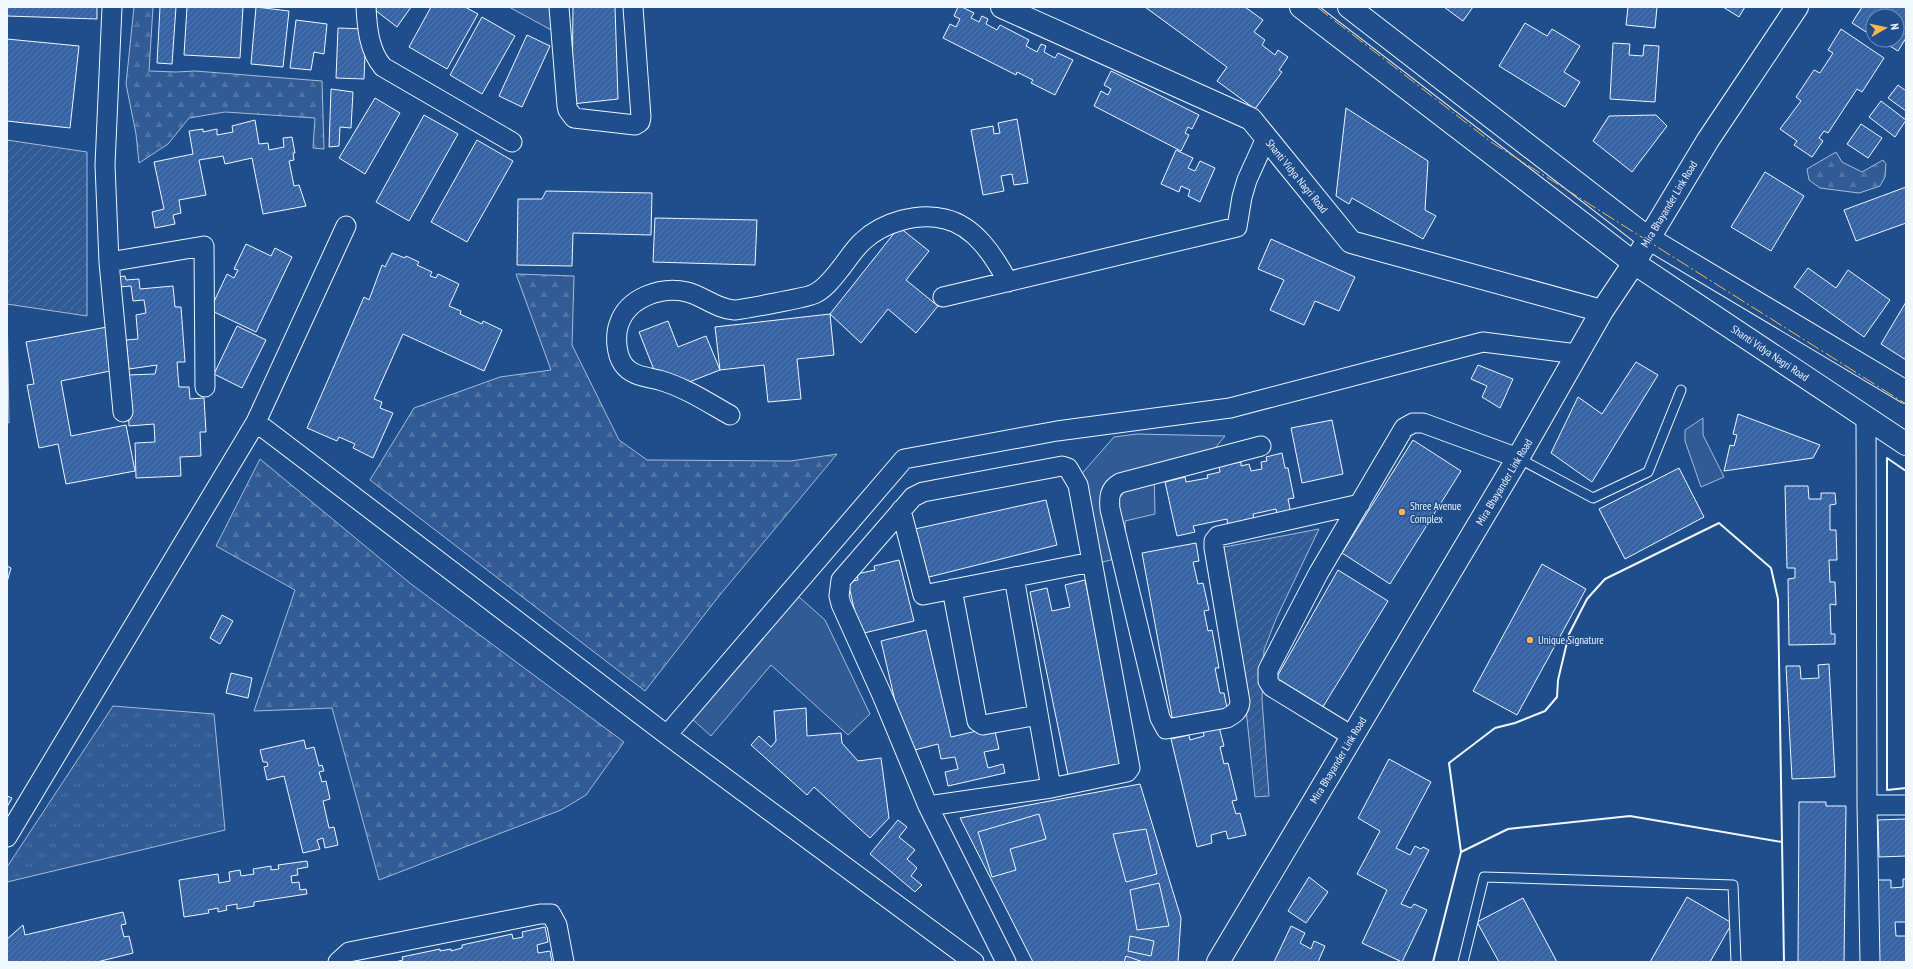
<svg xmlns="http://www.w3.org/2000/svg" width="1913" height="969" font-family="'PT Sans Narrow',sans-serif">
	<defs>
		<pattern id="grass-tufts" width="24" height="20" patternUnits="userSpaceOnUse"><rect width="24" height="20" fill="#305b95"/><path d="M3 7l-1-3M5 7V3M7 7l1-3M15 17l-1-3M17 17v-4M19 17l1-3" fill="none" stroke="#4e73a5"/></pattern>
		<pattern id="forest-firs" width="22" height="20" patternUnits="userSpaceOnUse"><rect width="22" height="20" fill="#305b95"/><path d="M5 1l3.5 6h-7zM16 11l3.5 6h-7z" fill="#4e73a5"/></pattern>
		<pattern id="garden-furrows" width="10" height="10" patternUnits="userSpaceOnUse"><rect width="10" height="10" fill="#305b95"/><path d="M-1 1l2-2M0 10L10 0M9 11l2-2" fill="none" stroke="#4e73a5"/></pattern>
		<pattern id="building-hatch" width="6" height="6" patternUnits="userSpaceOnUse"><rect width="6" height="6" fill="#3563a3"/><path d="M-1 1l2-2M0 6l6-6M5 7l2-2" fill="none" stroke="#537ab1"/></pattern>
	</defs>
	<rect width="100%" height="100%" fill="#1f4e8c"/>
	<path fill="url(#grass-tufts)" stroke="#a8bbd7" d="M113,706L214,714L225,830L7,882V867Z"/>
	<path fill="url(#forest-firs)" stroke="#a8bbd7" d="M134,7H153L149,71L176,72L195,71L322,81L324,149L313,148L315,118L225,112L189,118L168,144L139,163L136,134L126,84Z
		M1836,152L1842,162L1862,172L1883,160L1886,164L1885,177L1880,186L1859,193L1820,188L1809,180L1807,169Z
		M516,274L574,276L572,345L619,440L647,460L791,461L837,454L719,596L645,691L370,480L414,408L500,377L551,370Z
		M260,459L411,584L624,742L586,795L561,810L379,880L332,708L254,711L295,590L216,546Z"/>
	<path fill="url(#garden-furrows)" stroke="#a8bbd7" d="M7,140L87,152V316L7,304L9,423L7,422Z
		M1319,529L1276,619L1264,650L1262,699L1269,796L1255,797L1241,660L1219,548Z"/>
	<path fill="#305b95" stroke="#a8bbd7" d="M509,7H553L555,32Z
		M1703,418V435L1724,477L1701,487L1685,441V430Z
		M1137,434L1225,436L1206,459L1154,470L1155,514L1125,521L1126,556L1099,563L1070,487L1114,437Z
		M798,596L825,620L870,714L848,735L771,665L711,736L690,717Z"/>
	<path fill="url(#building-hatch)" stroke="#f2f6ff" d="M7,7H97V19L7,16Z
		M160,7H176L172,64L157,63Z
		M187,7H243L240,58L184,55Z
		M256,7L289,11L283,67L251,64Z
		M377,7H411L397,27L375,10Z
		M431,7H465L478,14L447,69L409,47Z
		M573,7H615L618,99L572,104Z
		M958,7H962L974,13L971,18L979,22L982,16L988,19L986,24L997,30L1000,25L1029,40L1026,46L1037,52L1041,44L1046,46L1044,52L1055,58L1058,53L1073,60L1055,95L1031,83L1033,80L1017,72L1016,75L943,38L950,24L956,27L960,19L954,16Z
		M1145,7H1245L1263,20L1254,32L1265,40L1262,45L1275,55L1278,50L1288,57L1279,70L1282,72L1255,109L1217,81L1227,67Z
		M1444,7H1473L1463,21Z
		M1628,7H1657L1655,28L1626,25Z
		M1723,7H1745L1739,17Z
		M1862,7H1906V38L1898,51L1880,40H1897V16H1873V31L1871,35L1852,23Z
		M482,17L515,36L482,94L450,75Z
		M296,20L327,24L324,54L314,52L311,70L290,68Z
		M1525,23L1547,36L1552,29L1580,46L1564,72L1580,82L1565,107L1499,66Z
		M338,28L366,29L364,79L336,78Z
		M1841,29L1884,58L1862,92L1857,89L1828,133L1824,131L1819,138L1823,141L1812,157L1794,145L1797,141L1780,129L1801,101L1796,97L1814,70L1820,73L1833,53L1828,50Z
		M527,35L550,46L522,107L499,96Z
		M7,39L79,46L70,128L7,121Z
		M1613,43L1630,44L1629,55L1643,56L1644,45L1659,46L1655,102L1610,99Z
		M1111,71L1199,115L1192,129L1188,127L1185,133L1189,135L1181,151L1094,106L1101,91L1108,95L1111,89L1104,85Z
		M1898,85L1906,91V111L1888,98Z
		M331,89L353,92L351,128L340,127L339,146L329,147Z
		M375,98L400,113L365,174L339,158Z
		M1881,101L1906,120L1895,137L1869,117Z
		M1346,108L1428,161L1425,210L1436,216L1423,239L1352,198L1349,204L1336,196Z
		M424,115L458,134L409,221L376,202Z
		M1656,115L1667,126L1632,172L1593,141L1609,116Z
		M1017,119L1028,183L1014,185L1012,174L1001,176L1004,191L983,195L971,130L993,126L994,134L1000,133L998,123Z
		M255,120L259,144L268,143L269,150L284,147L283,138L292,137L295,153H293L294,160L289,161L294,186L299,185L306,206L263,214L252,158L225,164L223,156L199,160L206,195L179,200L181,213L173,215L175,224L155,228L152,212L164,209L154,162L193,154L189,131L203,129V132L217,129V135L233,132L232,126Z
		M1861,124L1882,138L1868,158L1847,144Z
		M477,140L513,161L467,242L431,222Z
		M1176,150L1193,158L1188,168L1195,171L1200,161L1215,168L1200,202L1188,196L1190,190L1181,186L1179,192L1161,184Z
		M1765,172L1804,196L1771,251L1731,227Z
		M1906,187V223L1856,241L1844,210Z
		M546,191L652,193L651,235L573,233L572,266L517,265L518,199H542Z
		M655,218L757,220L755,265L653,262Z
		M899,227L929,251L906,280L938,306L916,333L888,309L861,343L830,314Z
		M1271,239L1355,277L1339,311L1315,301L1304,325L1270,310L1284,280L1258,269Z
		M246,244L271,256L275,248L292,257L256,332L210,310L227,274L234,278L238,270L234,269Z
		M392,253L405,258L406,256L419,262L417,265L432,272L430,276L436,278L438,274L459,284L449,306L461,311L460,314L482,324L483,321L502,330L484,371L403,334L374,399L382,402L380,408L393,413L373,458L353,448L355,444L339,437L337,441L307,428L364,297L369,300L382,265L385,267Z
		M1808,268L1836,288L1848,270L1890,300L1864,337L1794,287Z
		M125,276L126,280L139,279L140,289L173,286L175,307H181L185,362H177L179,387H189L190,399L204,398L206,432H200L201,456L180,457L181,476L136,478L135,443L155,442L154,424L129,426L127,375L155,374L157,365L129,369L126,340L138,339L136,315L146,313L144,300L133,301L131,286L119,287L118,277Z
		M1906,302V360L1881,344Z
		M830,314L834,355L797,359L801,399L768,402L764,365L720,370L715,327Z
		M668,321L678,347L706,336L720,370L684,384L654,370L639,332Z
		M237,326L266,340L242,388L214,374Z
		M107,327L115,370L61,381L71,436L126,425L135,471L66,484L58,444L39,448L27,385L34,384L26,342Z
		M1636,362L1658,375L1592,482L1551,453L1578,397L1602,414Z
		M1478,365L1513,379L1500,408L1482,397L1487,386L1471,379Z
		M1738,414L1820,445L1813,458L1724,471L1730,445L1734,446L1737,435L1733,434Z
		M1332,420L1343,474L1302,483L1291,428Z
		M1413,440L1461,471L1390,584L1342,553Z
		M1282,453L1285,468H1288L1294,498L1288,499L1291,513L1277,515L1276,509L1253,514L1254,520L1228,525L1227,519L1193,526L1195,532L1177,536L1165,482L1185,477L1186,482L1208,478L1207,475L1220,472L1219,466L1241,462V466L1249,464L1251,471L1262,469L1261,462L1267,461L1266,457Z
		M1679,468L1704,517L1625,559L1599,509Z
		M1785,486H1808L1809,499H1821V493H1835L1836,504L1830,505V530H1836L1837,560H1829L1830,582H1835L1836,605L1830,604L1831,634H1835V644L1789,645L1788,579L1795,578V568H1787Z
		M1046,500L1057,545L925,578L915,529Z
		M1196,543L1199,561L1193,562L1198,584L1203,583L1209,610L1204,611L1208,631L1212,630L1219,668H1215L1220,693H1224L1227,708L1173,722L1142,553Z
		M899,560L914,621L860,634L848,582L858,580L857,574L875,570L874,566Z
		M1542,564L1586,589L1517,715L1473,691Z
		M7,566L11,568L7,582Z
		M1338,570L1388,601L1321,710L1274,682Z
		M1085,580L1123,763L1068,775L1030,592L1047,588L1052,611L1070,607L1065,585Z
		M222,615L233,621L220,644L210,638Z
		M926,630L951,737L994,727L999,749L984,752L988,768L1003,764L1005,773L948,786L945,772L958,769L955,757L941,759L938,744L907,752L881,641Z
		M1829,664L1835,777L1792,779L1786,666H1800L1801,679L1819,678L1818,665Z
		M231,673L252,678L248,698L226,693Z
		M806,708L807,736L841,733L842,743L858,761L881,758L889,818L870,838L814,787L807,795L751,745L759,736L771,747L776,741L774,711Z
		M1219,727L1224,746L1220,747L1224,764L1228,763L1237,800L1232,801L1236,814L1240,813L1246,835L1228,839L1226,831L1211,835L1212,843L1197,847L1171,739L1189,735L1190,740L1204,736L1203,731Z
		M304,740L306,749L314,747L319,766L322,765L324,771L319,772L322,782L326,781L330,799L323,801L329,828L334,827L338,845L325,848L323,838L317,840L320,849L303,853L284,776L267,780L264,767L268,766L267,762H263L260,750Z
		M1389,759L1431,782L1396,848L1410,855L1415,846L1421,849L1423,847L1429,850L1401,904L1411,908L1414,904L1427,910L1402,962L1362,943L1387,890L1357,874L1380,831L1358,818Z
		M1140,784L1181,918L1178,962H1033L960,818Z
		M7,796L12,798L7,807Z
		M1799,802H1826V806H1846L1844,962H1798Z
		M1039,814L1046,839L1010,849L1016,870L992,877L978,832Z
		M1906,819V856L1879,857L1878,820Z
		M898,820L907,827L899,837L915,850L907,859L917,868L911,876L922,885L915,892L870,854Z
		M1146,829L1157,874L1126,882L1113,834Z
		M307,861L308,867L297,869L298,875L291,876L292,883L299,882L300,890L306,889L307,894L254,902V906L237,909V904L226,906L227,910L218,912V908L208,910L209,913L184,917L179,880L218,874L219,883L230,881L229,872L240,870L241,876L254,874L253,869L271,866V870L279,869L278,865Z
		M1309,877L1328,892L1306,923L1288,911Z
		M1903,879H1906V922H1895L1896,936H1906V962H1879L1876,880H1891V888L1903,887Z
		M1159,883L1169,926L1137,930L1130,890Z
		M1687,897L1732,923L1710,962H1650Z
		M1523,898L1557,962H1499L1477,922Z
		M123,912L126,924L121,925L124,937L129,936L133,953L97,962H7V939L23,925L25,935Z
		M1291,926L1305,933L1300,943L1311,949L1314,941L1325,946L1318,962H1274Z
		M545,927L548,942L537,945L538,953L550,951L552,962H395L403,960L402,957L440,949V951L451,949V951L462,948V945L512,934L513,939L523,937L522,932Z
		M1130,936L1154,941L1151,956L1128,951Z
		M1126,956L1143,962H1124Z"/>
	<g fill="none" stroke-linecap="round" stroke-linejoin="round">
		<defs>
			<path id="lane" d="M1518,458L1593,498L1648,472L1681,390
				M1463,962L1484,877L1733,885L1736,962"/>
			<path id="street" d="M112,7L105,165L109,262L204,246L205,387
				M366,7C367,27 369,51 383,67L512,142
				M559,7L567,106L568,110L574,118L635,125L640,122L641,117L633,7
				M109,262L123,412
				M943,297L1237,227L1242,197L1247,180L1266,138
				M730,415C707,402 684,387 659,380C647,377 631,376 623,364C616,354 615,335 619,324C628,297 662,286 687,292C703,296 717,309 734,310C740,310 809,297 814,294C825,289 834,277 841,268C848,259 855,248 863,241C883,222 919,212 945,219C975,226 994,256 1008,282
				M1866,417L1867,805L1870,962
				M256,422L667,735L974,962
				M1261,446L1120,483C1109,489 1109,498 1110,509L1160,718L1166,729L1227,718C1234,714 1239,711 1240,702L1214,548V541L1218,536L1360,504
				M901,510L923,595L1092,562
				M952,589L977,721L983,725L1038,715
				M667,735L904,459L1057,431L1230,408L1483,342L1577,354
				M1352,736L1272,687L1268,681V670L1318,574L1404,428L1413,423H1423L1518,458
				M1867,805H1906
				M928,806L1051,788L1014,577
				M7,837L256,422L346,226
				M338,962L349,952L540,914H551L557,925L564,962
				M1006,962L928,806L882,695L841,604L839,596L841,580L913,497L923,492L1062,466L1068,468L1078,485L1130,768L1127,772L1051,788"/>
			<path id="secondary" d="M1002,7L1251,119L1351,242L1602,311
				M1301,7L1634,263L1906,444
				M1349,7L1648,238L1906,392
				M1218,962L1518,458L1602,311L1634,263L1708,140L1797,7"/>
		</defs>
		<use href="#lane" stroke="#f2f6ff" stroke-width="11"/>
		<use href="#street" stroke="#f2f6ff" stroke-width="21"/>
		<use href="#secondary" stroke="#f2f6ff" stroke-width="24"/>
		<use href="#lane" stroke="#1f4e8c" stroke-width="9"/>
		<use href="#street" stroke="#1f4e8c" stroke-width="19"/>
		<use href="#secondary" stroke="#1f4e8c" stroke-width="22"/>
		<path stroke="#f2f6ff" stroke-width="2" d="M1906,471L1887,458V790L1906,788
			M1461,852L1508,829L1630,816L1782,842
			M1433,962L1461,852L1449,763L1495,728L1515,723L1545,711L1557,697L1558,680L1569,634L1587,599L1605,579L1719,523L1771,568L1778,599L1784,962"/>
		<path stroke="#ffb74d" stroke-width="1" stroke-dasharray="14 3 2 3" stroke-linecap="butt" d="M1317,7L1491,142L1906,404"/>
	</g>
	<g fill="#ffb74d" stroke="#1f4e8c" stroke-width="1.5">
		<circle cx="1402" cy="512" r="4"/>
		<circle cx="1530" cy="640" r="4"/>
	</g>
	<g text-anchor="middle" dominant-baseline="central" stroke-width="3" stroke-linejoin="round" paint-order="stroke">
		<g font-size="11" fill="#f2f6ff" stroke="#1f4e8c">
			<text transform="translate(1297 176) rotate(51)">Shanti Vidya Nagri Road</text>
			<text transform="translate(1669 204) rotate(-59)">Mira Bhayander Link Road</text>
			<text transform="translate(1770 353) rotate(34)">Shanti Vidya Nagri Road</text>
			<text transform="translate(1504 482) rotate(-59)">Mira Bhayander Link Road</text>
			<text transform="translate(1338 760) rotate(-59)">Mira Bhayander Link Road</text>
		</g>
		<g font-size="11" fill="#f2f6ff" stroke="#1f4e8c" text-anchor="start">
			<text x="1410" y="506">Shree Avenue<tspan x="1410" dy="13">Complex</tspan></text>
			<text x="1538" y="640">Unique Signature</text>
		</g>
	</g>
	<rect width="1913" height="969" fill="none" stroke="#f2f6ff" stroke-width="16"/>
	<g transform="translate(1885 28) rotate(81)"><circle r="19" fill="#1f4e8c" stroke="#7391ba"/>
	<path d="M0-3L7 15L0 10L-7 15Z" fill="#ffb74d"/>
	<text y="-6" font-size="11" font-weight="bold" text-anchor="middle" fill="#f2f6ff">N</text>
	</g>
</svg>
